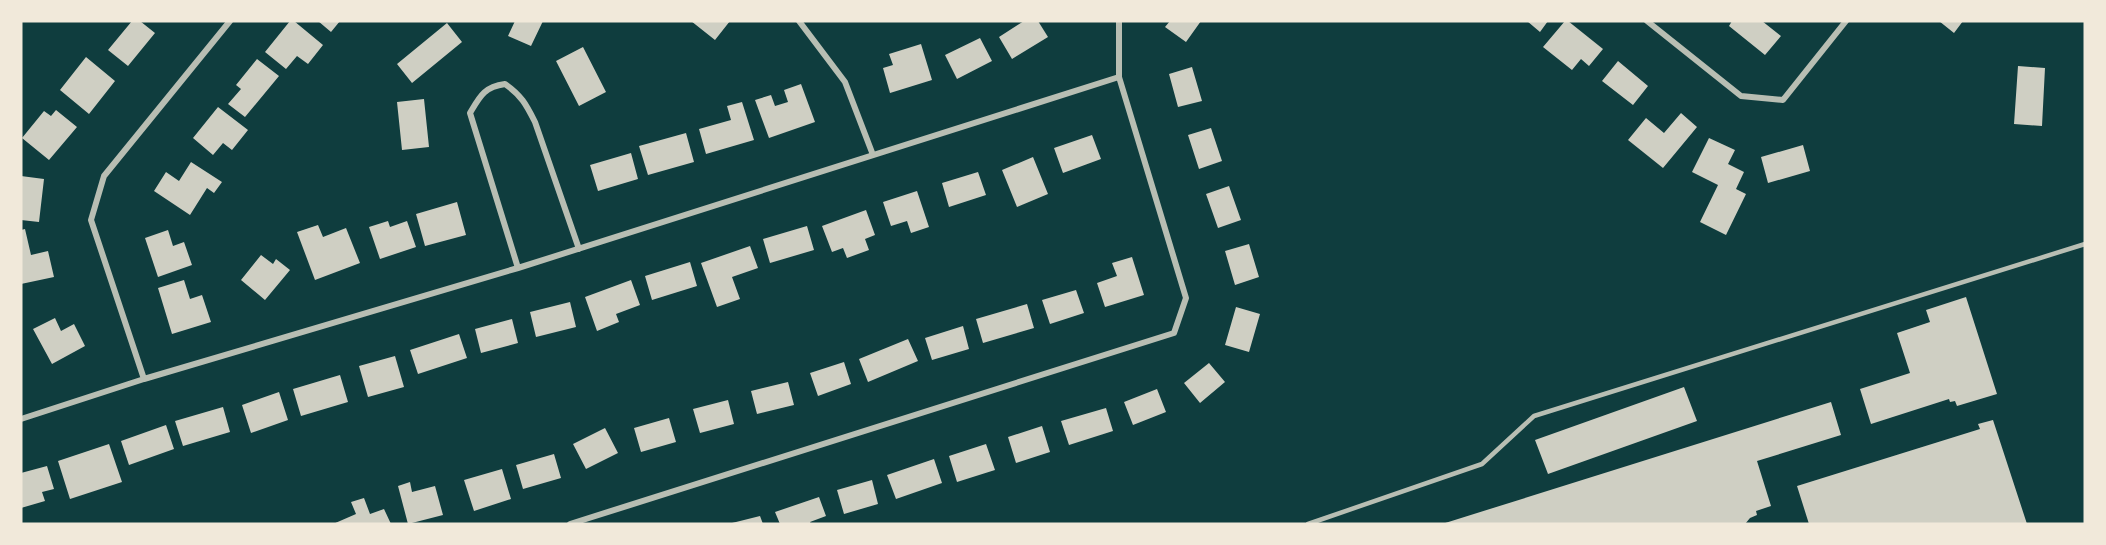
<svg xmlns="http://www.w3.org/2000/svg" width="2106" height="545" font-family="'Crimson Pro',serif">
	<rect width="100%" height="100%" fill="#0f3d3e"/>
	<path fill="#cfcfc3" d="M132,21H140L155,33L128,66L108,50Z
		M290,21H294L323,45L308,64L297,56L286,69L265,52Z
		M318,21H340L331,32Z
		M515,21H543L531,46L508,36Z
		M691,21H730L715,40Z
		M1024,21H1038L1048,37L1012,59L999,37Z
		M1170,21H1201L1186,42L1165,27Z
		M1527,21H1548L1540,32Z
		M1565,21H1568L1603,49L1589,66L1581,59L1572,70L1543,47Z
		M1732,21H1762L1781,36L1765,55L1729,26Z
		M1939,21H1963L1954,33Z
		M447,23L462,42L412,83L397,64Z
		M980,38L992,61L957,79L945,55Z
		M921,44L932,80L890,93L883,68L893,65L889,54Z
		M583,47L606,92L579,106L556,61Z
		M86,57L115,81L89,114L60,90Z
		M257,59L279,76L245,117L228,104L241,89L236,85Z
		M1618,61L1648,86L1633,105L1602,81Z
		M2018,66L2045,68L2042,126L2014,124Z
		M1192,67L1202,101L1178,107L1169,74Z
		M801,84L815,122L769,138L755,100L771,95L775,106L788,102L784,90Z
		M424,99L429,147L402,150L397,102Z
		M742,102L754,140L706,154L699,129L731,120L727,106Z
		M218,107L248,130L232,150L223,143L213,155L193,138Z
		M56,110L77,127L49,160L22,138L44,111L51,116Z
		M1681,113L1697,127L1663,168L1628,140L1646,118L1664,133Z
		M1211,128L1222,161L1199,169L1188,135Z
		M686,133L694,162L648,175L639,146Z
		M1092,135L1101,159L1063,173L1054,148Z
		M1709,138L1735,150L1728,164L1744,172L1736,189L1746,194L1726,235L1700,222L1718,185L1692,172Z
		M1803,145L1810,171L1768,183L1761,157Z
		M631,153L638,179L598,191L590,165Z
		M1033,157L1048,194L1017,207L1002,170Z
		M191,162L222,182L214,193L207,188L190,215L154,191L166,172L179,181Z
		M978,172L986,195L949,207L942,183Z
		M21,176L44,179L39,222L21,220Z
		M1229,186L1241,220L1218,228L1206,194Z
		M917,191L929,227L911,233L907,221L891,226L883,202Z
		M457,202L466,235L425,246L416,214Z
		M866,210L875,235L865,239L869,250L847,258L843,248L832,252L822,226Z
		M388,221L390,227L407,221L416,247L380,259L369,227Z
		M318,225L323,237L346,228L360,263L315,280L297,232Z
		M807,226L814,250L770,263L763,239Z
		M25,229L31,255L48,251L54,277L21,284V230Z
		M168,230L173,246L184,242L192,265L158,277L145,238Z
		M1249,244L1259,277L1235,285L1225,251Z
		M750,246L758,268L732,277L740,299L717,307L701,263Z
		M261,255L273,264L276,259L290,270L265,300L241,280Z
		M1132,257L1144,295L1105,307L1097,283L1117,276L1112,263Z
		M690,262L697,286L652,300L645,276Z
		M184,280L190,299L202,295L211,322L172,334L158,288Z
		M631,280L640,305L616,314L619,322L597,331L585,297Z
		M1076,290L1084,313L1050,324L1042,300Z
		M1966,297L1997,394L1957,406L1955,401L1950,402L1949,399L1871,424L1860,389L1910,373L1897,333L1930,322L1926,310Z
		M570,302L576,327L536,337L530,312Z
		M1027,304L1034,328L983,343L976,319Z
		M1236,307L1260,314L1249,352L1225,345Z
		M55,318L61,331L74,324L85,346L52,364L33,329Z
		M512,319L518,343L481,353L475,329Z
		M963,326L969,349L932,360L925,338Z
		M459,334L467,358L418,374L410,350Z
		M908,339L918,361L868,382L859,359Z
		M395,356L404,387L368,397L359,366Z
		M844,362L851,384L818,396L810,373Z
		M1209,363L1225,382L1200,403L1184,383Z
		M340,375L348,402L301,416L293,389Z
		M788,382L794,405L757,414L751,391Z
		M1684,387L1697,421L1548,474L1535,440Z
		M1157,389L1166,412L1133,425L1124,402Z
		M279,392L288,420L251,433L242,405Z
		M728,400L734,424L700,433L693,409Z
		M1831,402L1841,435L1757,461L1771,506L1756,511L1757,515L1750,518L1745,524H1442Z
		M223,407L230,432L183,446L175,421Z
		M1106,408L1113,431L1069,445L1061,421Z
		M669,418L676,442L641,452L634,428Z
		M1993,420L2027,524H1809L1797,486L1980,429L1978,424Z
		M166,425L174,449L129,465L121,441Z
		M1042,426L1050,452L1016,463L1008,437Z
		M605,428L618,453L586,469L573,444Z
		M109,444L122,482L70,499L58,461Z
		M986,444L995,470L957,482L949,456Z
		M554,454L561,478L523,489L516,465Z
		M934,459L942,483L896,499L887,475Z
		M47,466L54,489L42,492L45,501L21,508V473Z
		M502,469L511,499L474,511L464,480Z
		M872,480L878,504L844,514L837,490Z
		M410,482L412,492L435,486L443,515L408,524L398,486Z
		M819,497L826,516L810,522L811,524H780L775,512Z
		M364,498L370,514L384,509L391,524H333L356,514L351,502Z
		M760,516L763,524H733L732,523Z"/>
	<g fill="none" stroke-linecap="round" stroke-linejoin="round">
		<path stroke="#b8beb3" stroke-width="4.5" d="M1308,524L1482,464L1534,416L2085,244"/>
		<path stroke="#b8beb3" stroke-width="6" d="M799,21L845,82L873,155
			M1647,21L1741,96L1783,100L1846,21
			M518,268L470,113C480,96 484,87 505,84C521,95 526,104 535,122L579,249
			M144,379L91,220L104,176L230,21
			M21,419L144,379L518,268L1119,77
			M570,524L1174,333L1186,298L1119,77V21"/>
	</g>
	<rect width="2106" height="545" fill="none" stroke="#f1e9da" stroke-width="45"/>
</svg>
